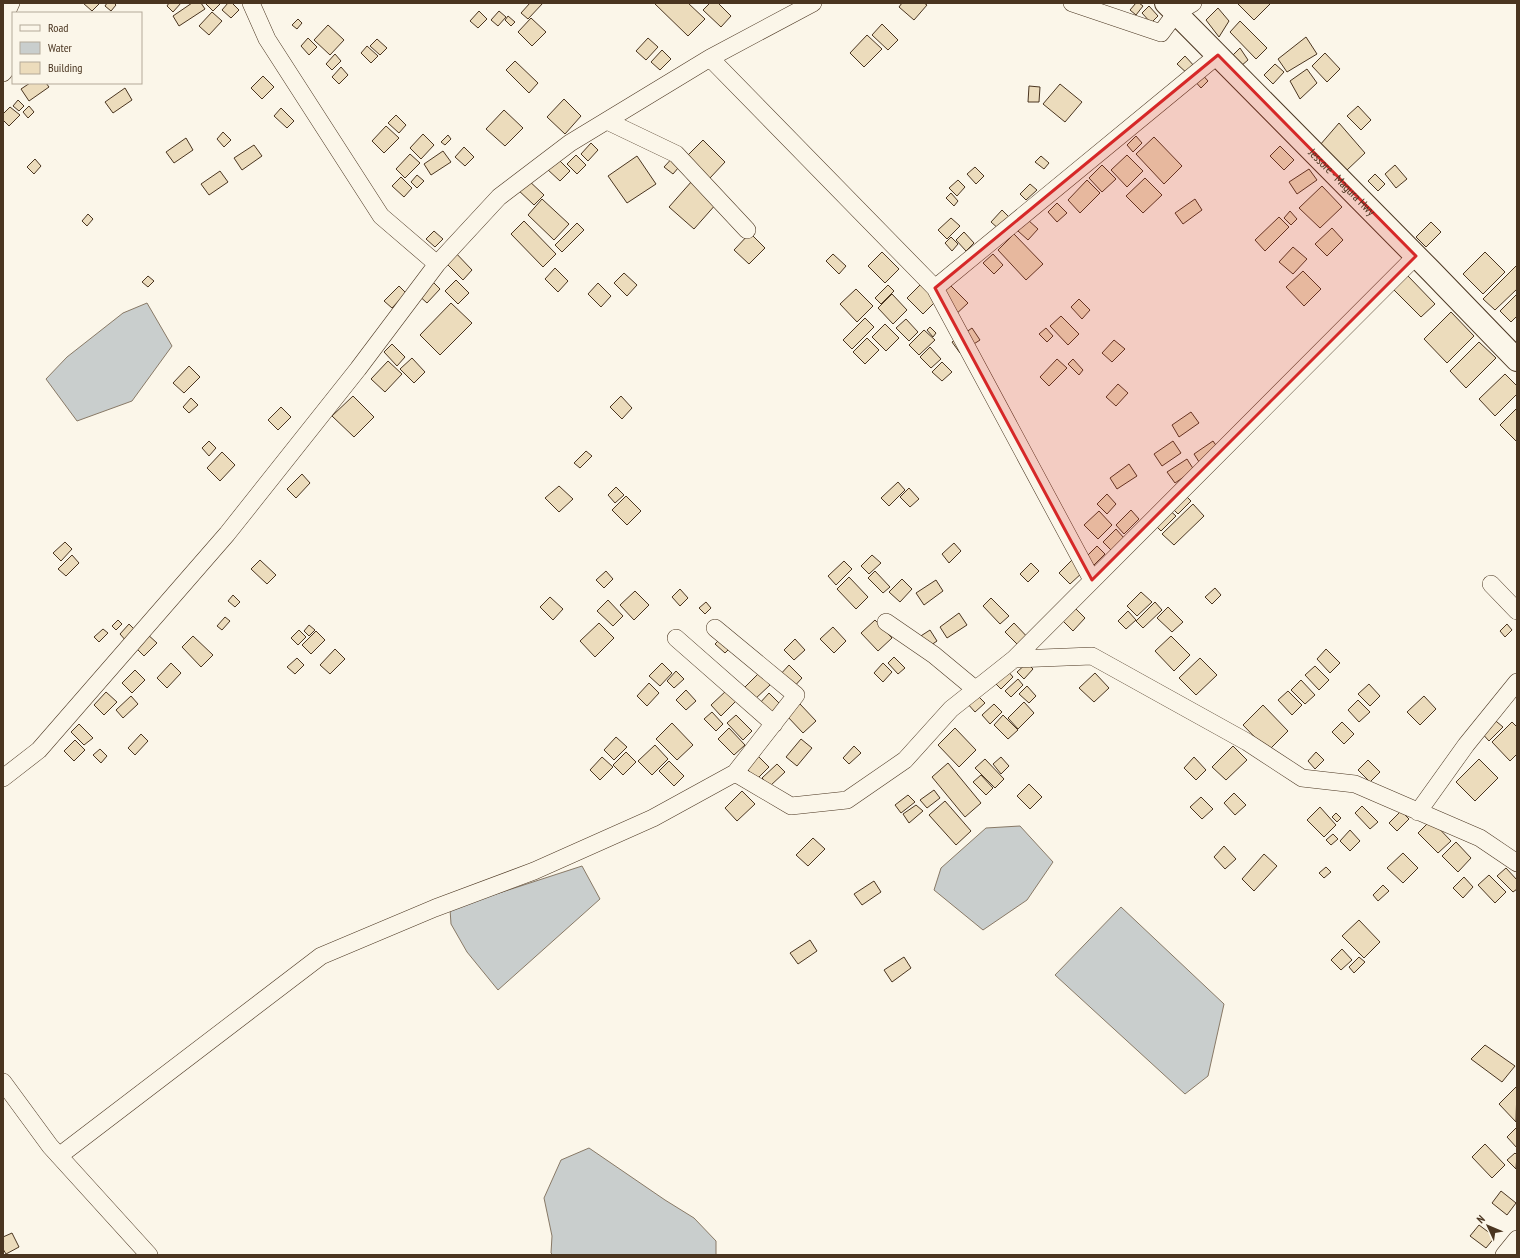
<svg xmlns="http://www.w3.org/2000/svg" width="1520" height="1258" font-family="'PT Sans Narrow',sans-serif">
	<rect width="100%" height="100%" fill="#fbf6e9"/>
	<path fill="#c9cecd" stroke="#887966" d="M147,303L172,346L132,401L77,421L46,379L67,357L123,313Z
		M1020,826L1053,862L1027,900L983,930L934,890L941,868L986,828Z
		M582,866L600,899L498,990L467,952L451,924L450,909Z
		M1121,907L1224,1004L1208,1076L1185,1094L1055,975Z
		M589,1148L665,1200L694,1218L716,1241V1255H553L551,1253L552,1236L544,1198L561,1160Z"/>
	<path fill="#ecdcbc" stroke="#4a3520" d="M83,3H100L92,11Z
		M107,3H114L116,5L111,11L105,6Z
		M169,3H181L173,12L167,6Z
		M192,3H201L205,9L179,26L173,16Z
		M205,3H221L213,11Z
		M228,3H232L239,10L231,18L222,10Z
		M530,3H543L528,19L521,13Z
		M654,3H688L705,19L688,36Z
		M710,3H718L731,16L721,27L703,10Z
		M902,3H924L927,5L914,20L899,7Z
		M1136,3H1139L1143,6L1136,15L1130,10Z
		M1237,3H1271L1254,20Z
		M1149,6L1158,16L1151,23L1142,13Z
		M1218,8L1229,21L1219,37L1206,20Z
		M479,11L487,19L478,28L470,21Z
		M499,11L506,17L498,26L491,20Z
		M212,12L222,21L209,35L199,26Z
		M508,16L515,22L511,26L505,20Z
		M531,18L546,32L532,46L518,32Z
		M298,19L302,23L297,29L292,25Z
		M1240,21L1267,48L1256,59L1230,32Z
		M882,24L898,40L888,50L872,35Z
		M328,25L344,40L330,55L314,40Z
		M867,35L882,49L864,67L850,53Z
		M1306,37L1317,54L1287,72L1278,59Z
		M308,38L317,47L309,55L301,46Z
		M648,38L658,47L646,60L636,51Z
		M377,39L387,48L380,55L370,46Z
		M367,46L378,56L371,63L361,53Z
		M1240,48L1248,60L1241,66L1232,56Z
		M662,50L671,59L660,70L651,62Z
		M1325,53L1340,69L1327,82L1312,66Z
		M335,54L341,61L332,70L326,64Z
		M1185,56L1196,68L1189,75L1177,64Z
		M515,61L538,83L529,93L506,70Z
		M1275,64L1284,72L1273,84L1264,75Z
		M341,67L348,75L339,84L332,77Z
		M1307,69L1317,83L1300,99L1290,81Z
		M1200,72L1208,81L1201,88L1193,79Z
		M263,76L274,87L262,99L251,88Z
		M30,83H46L49,87L29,101L21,89Z
		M1060,84L1082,102L1065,122L1043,104Z
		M1029,86L1040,87L1039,102H1028Z
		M125,88L132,100L113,113L105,102Z
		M564,99L581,116L565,134L547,117Z
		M18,100L24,106L19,111L13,106Z
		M29,106L34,112L28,118L23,112Z
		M1358,106L1371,120L1361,130L1347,116Z
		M10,107L20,115L9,126L3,120V114Z
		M281,108L294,121L287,128L274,116Z
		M504,110L523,128L505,146L486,129Z
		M396,115L406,125L399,133L388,123Z
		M1339,123L1365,153L1347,170L1320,145Z
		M386,126L399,138L384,153L372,141Z
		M223,132L231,140L224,147L217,139Z
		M423,134L434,145L421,159L410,148Z
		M448,135L451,139L445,145L441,142Z
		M1136,136L1142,143L1133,152L1127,145Z
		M1154,137L1182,166L1164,184L1136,154Z
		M186,138L193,150L174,163L166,152Z
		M703,140L725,162L710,178L687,156Z
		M591,143L598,150L588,161L581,154Z
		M254,145L262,156L242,170L234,158Z
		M1280,146L1294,160L1284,170L1270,156Z
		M464,147L474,157L465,166L455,157Z
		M443,151L451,162L431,175L424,164Z
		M410,154L420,163L405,178L396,169Z
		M676,154L684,161L673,174L664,167Z
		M576,155L586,165L577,174L567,164Z
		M1127,155L1143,171L1127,187L1111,170Z
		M637,156L656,184L627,203L608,176Z
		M1041,156L1049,163L1044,169L1035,162Z
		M557,158L570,171L560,181L547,169Z
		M35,159L41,166L34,174L27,167Z
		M1102,165L1116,179L1102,192L1089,178Z
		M1395,165L1407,179L1396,188L1385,174Z
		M975,167L984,176L976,184L967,174Z
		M1309,169L1317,180L1297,194L1289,182Z
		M220,171L228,182L209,195L201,184Z
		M1375,174L1385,184L1378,191L1368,181Z
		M417,175L424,181L417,188L411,182Z
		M401,177L412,188L404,197L392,186Z
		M526,178L544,195L534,205L516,188Z
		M1145,178L1162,195L1143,213L1126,196Z
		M958,180L965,187L957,196L949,188Z
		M1087,180L1100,193L1080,213L1068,200Z
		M692,181L717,203L694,229L669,207Z
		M1030,184L1037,190L1026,200L1020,194Z
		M1322,186L1342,207L1320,228L1299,208Z
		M951,193L958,201L954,206L946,198Z
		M542,199L569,224L554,240L528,215Z
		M1195,199L1202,210L1183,224L1175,213Z
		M1057,203L1067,213L1057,222L1048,212Z
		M1002,210L1011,219L1000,230L991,222Z
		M1290,211L1297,219L1291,225L1284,218Z
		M88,214L93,219L87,226L82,221Z
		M1279,217L1289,227L1265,251L1255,240Z
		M951,218L960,226L947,239L938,230Z
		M1028,220L1038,229L1028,240L1018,231Z
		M524,221L556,254L543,267L511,234Z
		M1431,222L1441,232L1426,247L1416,237Z
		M577,223L584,230L562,252L555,245Z
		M1332,228L1343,240L1327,256L1315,244Z
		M434,231L443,239L435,247L426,239Z
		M964,232L974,243L966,251L956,240Z
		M750,233L765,248L749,264L734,250Z
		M1014,234L1043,264L1026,280L998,250Z
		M951,237L958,244L952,251L945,243Z
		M1293,247L1307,259L1293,274L1279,262Z
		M453,250L472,270L463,280L443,260Z
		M882,252L899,269L885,283L868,266Z
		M1485,252L1505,272L1483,294L1463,274Z
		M833,254L846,266L839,274L826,261Z
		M993,254L1003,265L994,274L983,263Z
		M1517,265V289L1495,310L1483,299Z
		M555,268L568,281L558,292L545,279Z
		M1303,271L1321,289L1304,306L1286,287Z
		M624,273L637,285L627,296L614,283Z
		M148,276L154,281L148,287L142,282Z
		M1408,276L1435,304L1421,317L1394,290Z
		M430,279L440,289L427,303L416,293Z
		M456,280L469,293L458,304L445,291Z
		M598,283L611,296L601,307L588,294Z
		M948,283L968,303L953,317L933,297Z
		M888,285L894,291L881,304L875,298Z
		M920,285L936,301L923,314L907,298Z
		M399,286L406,293L392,308L384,301Z
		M856,289L873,306L857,322L840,304Z
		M892,294L907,310L893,324L878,308Z
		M1517,294V316L1511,322L1500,311Z
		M1079,299L1090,310L1082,319L1071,307Z
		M451,303L472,323L440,355L420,335Z
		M1451,312L1474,336L1447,363L1424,339Z
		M1061,316L1079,334L1068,345L1050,326Z
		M865,318L874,327L852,349L843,340Z
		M906,319L918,332L909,341L896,328Z
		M885,324L899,338L886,351L872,337Z
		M930,327L936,333L933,337L927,330Z
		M972,328L980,340L960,353L952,342Z
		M1046,328L1053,336L1047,342L1039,334Z
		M924,330L935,340L919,355L909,345Z
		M867,338L879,350L865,364L853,352Z
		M1114,340L1125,349L1112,362L1102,353Z
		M1479,342L1496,358L1466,388L1450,371Z
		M392,344L405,357L397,366L384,352Z
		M930,347L941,359L931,368L920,357Z
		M412,358L425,372L414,383L400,369Z
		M1057,359L1067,368L1049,386L1040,377Z
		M1073,359L1083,370L1079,375L1068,364Z
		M388,361L402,374L385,392L371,379Z
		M942,362L952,372L942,381L932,372Z
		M189,366L200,377L184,393L173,383Z
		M1505,374L1517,386V394L1495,416L1479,399Z
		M1118,384L1128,393L1116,406L1106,397Z
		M353,396L374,417L354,437L332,416Z
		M621,396L632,408L622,419L610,407Z
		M191,398L198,405L189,413L183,407Z
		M281,407L291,417L278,430L268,420Z
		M1517,408V440L1516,441L1500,425Z
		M1191,412L1199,423L1179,437L1172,425Z
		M209,441L216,448L209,456L202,448Z
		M1173,441L1181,453L1162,466L1154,454Z
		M1213,441L1220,451L1201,465L1194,454Z
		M586,451L592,456L580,468L574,463Z
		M222,452L235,465L220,481L207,468Z
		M1187,459L1194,470L1175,483L1167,472Z
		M1129,464L1137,476L1117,489L1110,478Z
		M302,474L310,483L296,498L287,489Z
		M898,482L905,490L889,506L881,498Z
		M559,486L573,499L559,512L545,498Z
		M616,487L624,495L615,503L608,495Z
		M909,488L919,499L910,507L900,497Z
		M1182,492L1191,501L1178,514L1169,505Z
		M1107,494L1116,504L1107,514L1097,504Z
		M626,496L641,511L627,525L612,510Z
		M1193,504L1204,516L1174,545L1162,534Z
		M1167,508L1176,516L1161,531L1152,522Z
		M1131,510L1139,519L1124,534L1116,525Z
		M1099,511L1112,525L1098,539L1084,525Z
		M1116,529L1124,538L1111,550L1103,542Z
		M65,542L72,549L61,561L53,553Z
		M954,543L961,551L949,563L942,554Z
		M1097,546L1105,554L1094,565L1086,557Z
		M72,555L79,563L66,576L58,569Z
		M872,555L881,563L869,574L861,566Z
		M260,560L276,575L267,584L251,569Z
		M1072,560L1083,572L1070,584L1059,573Z
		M844,561L852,569L836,585L828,576Z
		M1031,563L1039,571L1028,582L1020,574Z
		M606,571L613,579L604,588L596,580Z
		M875,571L890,587L883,593L868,578Z
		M849,577L868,597L856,609L837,589Z
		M902,579L912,589L900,602L889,592Z
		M936,580L943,591L924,605L916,593Z
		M1215,588L1221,595L1212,604L1205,597Z
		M680,589L688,598L680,606L672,597Z
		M635,591L649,605L634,620L620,605Z
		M1141,592L1152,602L1137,616L1127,606Z
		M233,595L240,602L235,607L228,601Z
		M550,597L563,609L553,620L540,607Z
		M991,598L1009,616L1000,624L983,606Z
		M608,600L623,616L613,626L597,611Z
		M706,602L711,608L705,614L699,608Z
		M1155,602L1162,610L1143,628L1136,621Z
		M1073,606L1085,618L1073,631L1061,619Z
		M1168,607L1183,622L1172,632L1157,618Z
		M1128,611L1136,620L1126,629L1118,621Z
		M959,613L967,625L947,638L940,627Z
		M225,617L230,621L222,630L217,626Z
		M118,620L122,624L116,630L112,626Z
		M875,620L892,638L878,651L861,633Z
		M599,623L614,638L595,657L580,641Z
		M1014,623L1033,643L1025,652L1005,632Z
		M129,624L137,632L127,642L120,634Z
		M1507,624L1512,630L1505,637L1500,631Z
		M309,625L315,630L309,636L304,631Z
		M833,627L846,641L834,653L820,639Z
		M103,629L108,633L99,642L94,637Z
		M299,630L306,637L298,645L291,638Z
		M930,630L937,641L918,654L910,643Z
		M316,631L325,640L311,654L302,645Z
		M728,631L738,640L725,653L715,644Z
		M146,633L157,643L144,656L134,646Z
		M193,636L213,655L201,667L182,647Z
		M1171,636L1190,655L1174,671L1155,651Z
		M795,639L805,650L794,660L784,650Z
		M335,649L345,659L330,674L320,665Z
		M1326,649L1340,663L1330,673L1317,659Z
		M894,657L905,668L898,674L888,663Z
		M297,658L304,665L295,674L287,667Z
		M1200,658L1217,675L1196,695L1179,678Z
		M171,663L181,673L167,688L157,678Z
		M662,663L672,673L660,686L649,676Z
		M883,663L892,672L883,682L874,673Z
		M1027,663L1033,669L1024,679L1017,672Z
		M789,665L802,678L792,689L779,676Z
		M1315,666L1329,680L1319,690L1305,675Z
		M1006,669L1013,677L1001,689L993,681Z
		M135,670L145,680L132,693L122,683Z
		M676,671L684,679L674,688L667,681Z
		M759,673L770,685L754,700L743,689Z
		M1095,673L1109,688L1094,702L1079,688Z
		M1018,679L1023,685L1011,697L1005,691Z
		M1301,680L1315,695L1305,704L1291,690Z
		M649,683L659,693L647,706L637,696Z
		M1369,684L1380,696L1370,706L1358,694Z
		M1027,686L1036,696L1029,703L1019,694Z
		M686,690L696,701L686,710L676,700Z
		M727,690L737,700L721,716L711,705Z
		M1288,691L1302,705L1292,715L1278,700Z
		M106,692L117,702L104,715L94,705Z
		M769,693L782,706L772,717L759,704Z
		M976,694L985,703L975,712L967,703Z
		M131,696L138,704L123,718L116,710Z
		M1424,696L1436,709L1420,725L1407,712Z
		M1358,700L1370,712L1359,722L1348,710Z
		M1024,702L1034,713L1018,729L1008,718Z
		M800,704L816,721L803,733L787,716Z
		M994,704L1002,712L990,724L982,715Z
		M1263,705L1288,731L1268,751L1243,725Z
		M712,712L723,724L716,731L704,719Z
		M736,715L752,731L743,740L727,723Z
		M1003,715L1018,730L1008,739L994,725Z
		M1491,717L1503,727L1489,741L1480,731Z
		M1342,722L1354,734L1344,744L1332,732Z
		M1512,722L1517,727V754L1510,761L1492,742Z
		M672,723L693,745L677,760L656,739Z
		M79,724L93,738L84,745L71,732Z
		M729,728L745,745L734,755L718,739Z
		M955,728L976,750L959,767L938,745Z
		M141,734L148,741L135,755L128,748Z
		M616,737L627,747L614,760L604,750Z
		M801,739L812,748L797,766L786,757Z
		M75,740L85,750L74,761L64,751Z
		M655,745L668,759L652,775L638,761Z
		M854,746L861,753L849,764L843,758Z
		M1233,746L1247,760L1226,780L1212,767Z
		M100,749L107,756L101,763L93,755Z
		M626,752L636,762L623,775L613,765Z
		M1316,752L1324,760L1315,769L1308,761Z
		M758,756L769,767L757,779L746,768Z
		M602,757L613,767L600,780L590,770Z
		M1001,757L1009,766L1001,774L993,764Z
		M1194,757L1206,770L1196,780L1184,768Z
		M985,759L1004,779L995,788L975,768Z
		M1479,759L1498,778L1475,801L1456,782Z
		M1368,760L1380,772L1370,782L1358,770Z
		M669,761L684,776L674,786L659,771Z
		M948,763L981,803L965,817L932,777Z
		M777,764L785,772L770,786L762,778Z
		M981,775L993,788L986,795L973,782Z
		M1029,784L1042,797L1030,809L1017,796Z
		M934,790L940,798L927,808L920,800Z
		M742,791L755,804L737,821L725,808Z
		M1234,793L1246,805L1235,815L1224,803Z
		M908,795L915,802L901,813L895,805Z
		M1201,797L1213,809L1202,819L1190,807Z
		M945,801L971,831L956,845L929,815Z
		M916,805L923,811L909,823L903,814Z
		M1362,806L1378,822L1370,829L1355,813Z
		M1320,807L1336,825L1324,837L1307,820Z
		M1401,811L1409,819L1397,831L1389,823Z
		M1336,813L1341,818L1337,822L1332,817Z
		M1431,820L1451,841L1438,853L1418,833Z
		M1350,830L1360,841L1350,851L1340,841Z
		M1333,834L1338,839L1331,845L1326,840Z
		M813,838L825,849L808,866L796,855Z
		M1456,842L1471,858L1458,872L1442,856Z
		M1224,846L1236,859L1225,869L1214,857Z
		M1403,853L1418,868L1403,883L1387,868Z
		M1264,854L1277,866L1254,891L1242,879Z
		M1326,867L1331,872L1324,878L1319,873Z
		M1506,868L1517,880V889L1513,892L1497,876Z
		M1489,875L1506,892L1495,903L1478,885Z
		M1464,877L1473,887L1463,898L1453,888Z
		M874,881L881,892L862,905L854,894Z
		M1383,885L1389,891L1378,901L1373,895Z
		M1359,920L1380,942L1364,958L1342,936Z
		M810,940L817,951L798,964L790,953Z
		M1342,949L1352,960L1341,970L1331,960Z
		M904,957L911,968L892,982L884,970Z
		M1359,957L1365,962L1354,973L1349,967Z
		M1485,1045L1515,1066L1502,1082L1471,1059Z
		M1516,1087H1517L1516,1122L1499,1104Z
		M1517,1127V1148L1507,1137Z
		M1485,1144L1505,1165L1492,1178L1472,1157Z
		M1515,1153L1517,1155L1516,1169L1507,1160Z
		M1501,1191L1516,1203L1507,1215L1492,1203Z
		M1479,1225L1495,1237L1486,1248L1470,1236Z
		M12,1233L19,1247L6,1254L3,1249V1237Z"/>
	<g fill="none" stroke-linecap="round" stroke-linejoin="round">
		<defs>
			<path id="minor" d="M251,3L267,39L381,216L437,264
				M1072,3L1161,33L1176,13L1193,3
				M710,58L935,288L1092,580
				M3,73L6,69L4,18L11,3
				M607,121L676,154L747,230
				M935,288L1218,55
				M1491,584L1517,611
				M886,622L934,655L975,689
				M715,628L796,695L735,773
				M676,638L774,724
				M1014,659L1416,256
				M3,778L39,750L227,534L358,369L437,264L499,197L570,143L710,58L813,3
				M1418,812L1466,745L1517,682
				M3,1082L50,1146L149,1255
				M59,1156L321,956L435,908L534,871L653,818L735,773L791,806L847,800L905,760L951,709L1014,659L1092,656L1247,742L1302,778L1355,784L1480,838L1517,863
				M1504,1255L1517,1239"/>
			<g id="highway">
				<path id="s1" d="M1166,3L1431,271L1517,360"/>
			</g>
		</defs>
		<use href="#minor" stroke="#4a3520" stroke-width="18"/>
		<use href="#highway" stroke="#4a3520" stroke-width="24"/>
		<use href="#minor" stroke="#fbf6e9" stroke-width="17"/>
		<use href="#highway" stroke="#fbf6e9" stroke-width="22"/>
	</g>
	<path fill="#d62828" fill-opacity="0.2" stroke="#d62828" stroke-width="3" stroke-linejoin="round" d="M1218,55L1416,256L1092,580L935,288Z"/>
	<g text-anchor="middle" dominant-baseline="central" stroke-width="3" stroke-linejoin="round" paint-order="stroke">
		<g font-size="12" fill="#4a3520" stroke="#fbf6e9">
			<text stroke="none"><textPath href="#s1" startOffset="251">Jessore - Magura Hwy</textPath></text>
		</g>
	</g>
	<rect width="1520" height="1258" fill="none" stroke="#4a3520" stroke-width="8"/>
	<rect x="12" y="12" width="130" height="72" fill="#fbf6e9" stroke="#b4a999"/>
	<rect x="20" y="25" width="20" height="6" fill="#fbf6e9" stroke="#b4a999"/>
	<text x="48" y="32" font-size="12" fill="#4a3520">Road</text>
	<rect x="20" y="42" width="20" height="12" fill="#c9cecd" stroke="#b4a999"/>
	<text x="48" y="52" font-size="12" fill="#4a3520">Water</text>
	<rect x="20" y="62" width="20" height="12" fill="#ecdcbc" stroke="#b4a999"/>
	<text x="48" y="72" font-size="12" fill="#4a3520">Building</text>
	<g transform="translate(1488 1226) rotate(314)" stroke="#fbf6e9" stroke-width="3" paint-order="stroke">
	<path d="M0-3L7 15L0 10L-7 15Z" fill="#4a3520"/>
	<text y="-6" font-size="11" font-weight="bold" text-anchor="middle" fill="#4a3520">N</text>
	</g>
</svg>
